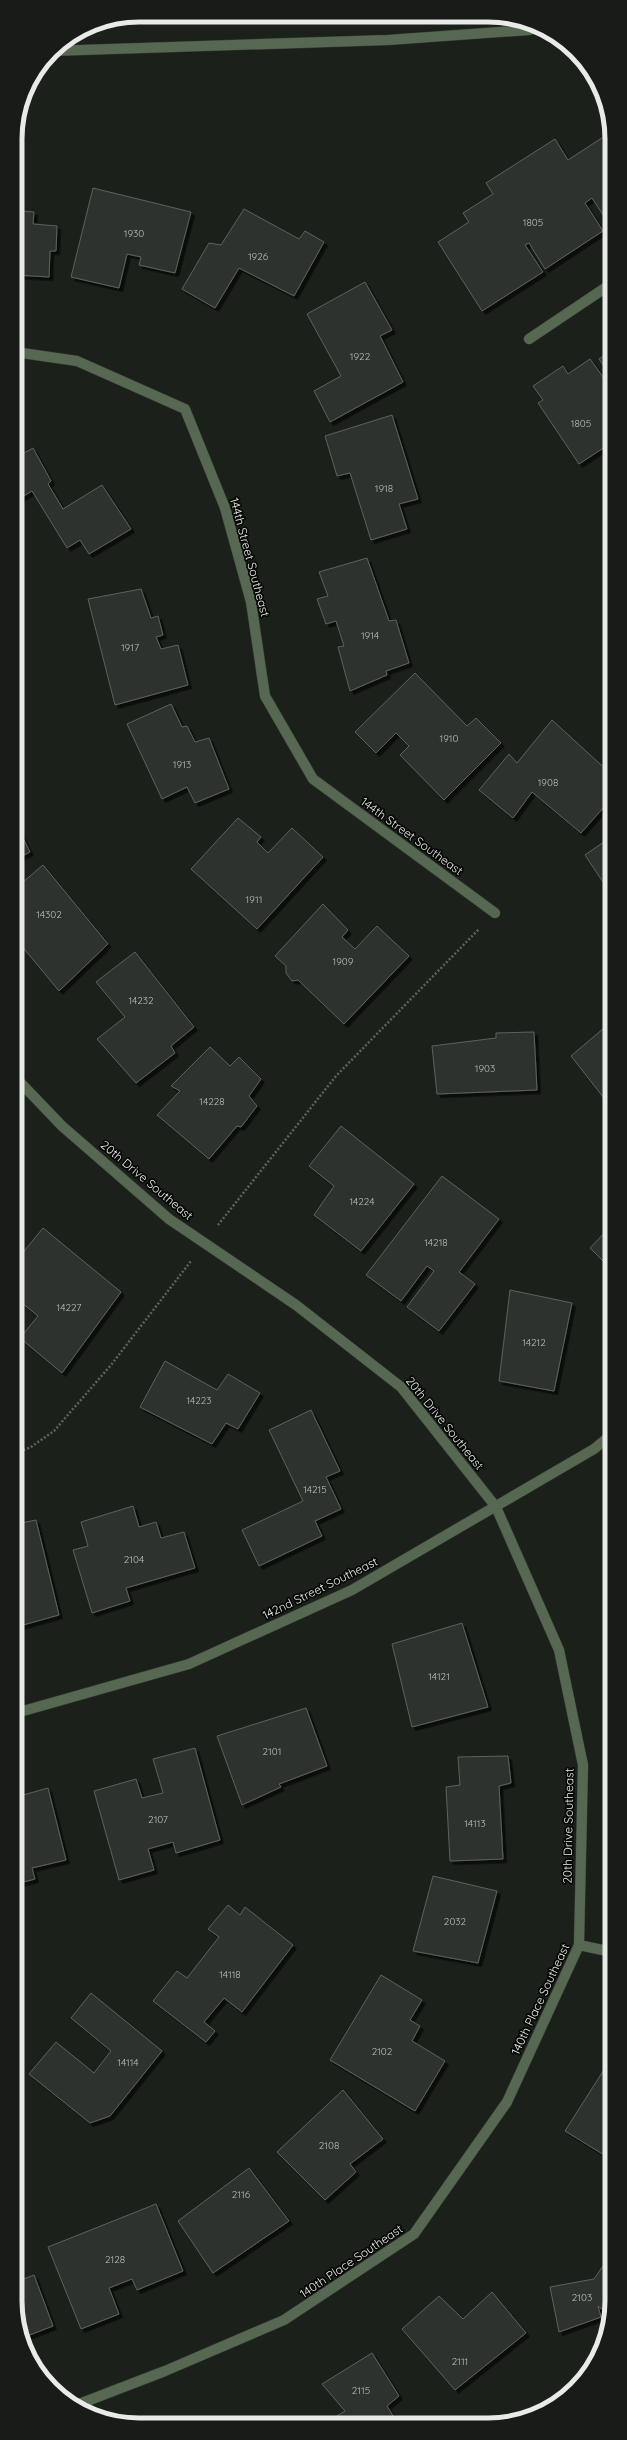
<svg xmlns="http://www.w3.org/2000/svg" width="627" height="2440" font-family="Quicksand,sans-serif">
	<defs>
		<filter id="shadow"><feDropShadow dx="3.5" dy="3.5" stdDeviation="0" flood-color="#0009"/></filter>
	</defs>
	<rect width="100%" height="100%" fill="#1b201a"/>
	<path fill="#2e332d" stroke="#5c625b" filter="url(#shadow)" d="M611,132V219L607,221L592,198L585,203L603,231L545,269L529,243L525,245L543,272L482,311L438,242L469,222L463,213L493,194L486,183L555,139L568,160Z
		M93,188L191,212L175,273L139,265L141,257L127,254L119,288L71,277Z
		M244,209L299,239L305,231L324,242L294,296L239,268L215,308L182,289L209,243L221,245Z
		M20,211L34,212L33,224L57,226L56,251H50L49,277L15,275V225H19Z
		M365,282L392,330L380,336L403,382L330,422L314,391L341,376L307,314Z
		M611,351V377L599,359Z
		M590,359L608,384L611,382V443L579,464L538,403L543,400L533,386L563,366L568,374Z
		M392,415L418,499L399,504L407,529L371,540L350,473L337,476L325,436Z
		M33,448L51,481L48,484L63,509L102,485L131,529L89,554L80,540L67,548L32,491L19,499L15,491V458Z
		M367,558L389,621L396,620L409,663L386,671L387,675L350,691L338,647L344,646L336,621L326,624L317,599L328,596L319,572Z
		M141,589L151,618L158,616L163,635L156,637L161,649L178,645L188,685L115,705L88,599Z
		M415,673L467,726L476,718L501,743L444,800L400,755L409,746L396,733L376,753L355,732Z
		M171,704L182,727L187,726L195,742L209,738L229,789L195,803L187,787L162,799L127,724Z
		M552,720L611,774V799L581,833L532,792L513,818L479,790L509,754L517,763Z
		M238,818L261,837L257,842L268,853L292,828L323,857L257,929L191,869Z
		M16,824L30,852L16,859Z
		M611,837V894L585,855Z
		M43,865L108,944L59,991L16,939V888Z
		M323,904L348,930L342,937L355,949L377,926L409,956L344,1024L298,980L292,981L286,973V966L275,956Z
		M135,952L194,1027L171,1046L175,1053L136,1083L97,1039L125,1017L96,982Z
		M611,1022V1107L571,1056Z
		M534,1032L537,1090L437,1094L432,1046L496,1038V1033Z
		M210,1047L230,1066L239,1057L261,1079L249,1096L257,1106L241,1127L237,1126L209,1159L157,1115L180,1091L171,1086Z
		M341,1126L414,1184L361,1251L314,1215L334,1186L309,1166Z
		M442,1176L499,1219L459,1272L475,1284L439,1331L407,1307L434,1271L427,1266L401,1301L366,1275Z
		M611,1226V1269L590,1248Z
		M43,1228L121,1292L62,1373L20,1338L38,1316L16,1298V1261Z
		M510,1290L572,1303L554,1391L499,1381Z
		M165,1361L217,1390L228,1374L260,1393L238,1429L226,1423L212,1444L140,1407Z
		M311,1410L340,1471L326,1477L341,1509L315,1521L322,1536L259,1566L242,1530L303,1501L269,1430Z
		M133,1506L139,1527L156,1522L161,1538L184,1532L195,1568L126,1588L130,1601L92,1613L73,1550L88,1546L81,1522Z
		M36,1520L59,1615L16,1627V1524Z
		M462,1623L488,1707L412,1727L392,1644Z
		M306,1708L327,1766L279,1784L281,1787L242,1805L217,1736Z
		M195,1748L220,1840L176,1853L173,1842L148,1849L154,1870L119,1880L94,1791L136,1779L142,1798L163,1793L153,1759Z
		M508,1756L511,1783L499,1786L503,1859L450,1861L446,1787L460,1785L458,1757Z
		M48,1788L66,1860L32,1868L35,1879L16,1884V1797Z
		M433,1876L497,1891L478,1963L413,1951Z
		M228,1905L240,1915L245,1907L293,1945L242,2012L224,1998L204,2022L215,2031L206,2042L153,2001L177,1971L187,1978L219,1937L208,1929Z
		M381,1975L422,2000L410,2020L420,2026L412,2041L445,2061L415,2111L330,2060Z
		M91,1993L162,2051L110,2116L90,2123L29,2074L56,2042L94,2073L111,2051L71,2018Z
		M612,2057V2154L609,2158L565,2131Z
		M343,2090L383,2139L350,2164L356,2172L325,2200L277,2152Z
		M249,2168L289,2221L213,2273L178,2221Z
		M156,2204L183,2271L137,2290L132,2279L109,2288L119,2314L81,2329L48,2247Z
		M612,2253L610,2315L598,2306L601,2317L559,2332L550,2287L594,2279Z
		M34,2275L53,2326L22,2338L16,2318V2282Z
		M492,2292L526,2333L455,2390L402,2329L439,2296L463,2319Z
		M372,2353L399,2396L387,2406L398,2424L335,2423L332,2419L345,2411L322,2384Z"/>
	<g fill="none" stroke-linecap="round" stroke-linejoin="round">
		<defs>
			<path id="minor" d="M51,51L388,40L529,30L539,27
				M529,339L611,284
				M15,352L77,361L185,409L225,508L251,602L265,696L313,779L495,913
				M16,1078L62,1126L169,1219L296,1305L401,1387L496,1507L559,1650L583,1765L579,1945
				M16,1713L189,1664L352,1590L594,1449L611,1435
				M74,2406L165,2371L284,2320L414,2234L507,2102L579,1945L612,1952"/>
		</defs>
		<use href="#minor" stroke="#383c37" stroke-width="11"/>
		<path stroke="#5e625d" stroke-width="2.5" stroke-dasharray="2 2" stroke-linecap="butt" d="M218,1225L336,1076L479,929
			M16,1453L31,1447L54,1431L111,1365L191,1261"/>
		<use href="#minor" stroke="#566851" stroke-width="10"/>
	</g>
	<g text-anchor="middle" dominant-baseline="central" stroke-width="3.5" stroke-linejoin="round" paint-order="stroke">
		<g font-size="10" fill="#babdb8">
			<text x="533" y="222">1805</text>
			<text x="134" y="233">1930</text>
			<text x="258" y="256">1926</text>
			<text x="360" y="356">1922</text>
			<text x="581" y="423">1805</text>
			<text x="384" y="488">1918</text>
			<text x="370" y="635">1914</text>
			<text x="130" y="647">1917</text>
			<text x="449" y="738">1910</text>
			<text x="182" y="764">1913</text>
			<text x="548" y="782">1908</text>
			<text x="254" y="899">1911</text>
			<text x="49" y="914">14302</text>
			<text x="343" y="961">1909</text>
			<text x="141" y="1000">14232</text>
			<text x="485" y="1068">1903</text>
			<text x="212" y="1101">14228</text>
			<text x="362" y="1201">14224</text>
			<text x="436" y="1242">14218</text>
			<text x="69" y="1307">14227</text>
			<text x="534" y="1342">14212</text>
			<text x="199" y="1400">14223</text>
			<text x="315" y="1489">14215</text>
			<text x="134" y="1559">2104</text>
			<text x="439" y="1676">14121</text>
			<text x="272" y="1751">2101</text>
			<text x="158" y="1819">2107</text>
			<text x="475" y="1823">14113</text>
			<text x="455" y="1921">2032</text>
			<text x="230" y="1974">14118</text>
			<text x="382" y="2051">2102</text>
			<text x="128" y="2062">14114</text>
			<text x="329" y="2145">2108</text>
			<text x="241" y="2194">2116</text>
			<text x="115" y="2259">2128</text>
			<text x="582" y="2297">2103</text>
			<text x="460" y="2361">2111</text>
			<text x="361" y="2390">2115</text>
		</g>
		<g font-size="12" fill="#e8ebe7" stroke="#070907">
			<text transform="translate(250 557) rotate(75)">144th Street Southeast</text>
			<text transform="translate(412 836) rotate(36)">144th Street Southeast</text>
			<text transform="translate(147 1180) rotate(40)">20th Drive Southeast</text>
			<text transform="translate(445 1423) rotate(51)">20th Drive Southeast</text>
			<text transform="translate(320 1588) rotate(-26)">142nd Street Southeast</text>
			<text transform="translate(568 1826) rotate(-89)">20th Drive Southeast</text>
			<text transform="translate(540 1999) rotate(-65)">140th Place Southeast</text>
			<text transform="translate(351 2261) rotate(-34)">140th Place Southeast</text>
		</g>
	</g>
	<path d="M0 0H627V2440H0ZM139 22H488A117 117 0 0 1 605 139V2301A117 117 0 0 1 488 2418H139A117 117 0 0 1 22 2301V139A117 117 0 0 1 139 22Z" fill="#191b19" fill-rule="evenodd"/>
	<path fill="none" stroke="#e8ebe7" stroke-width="5" d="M139 22H488A117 117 0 0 1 605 139V2301A117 117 0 0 1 488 2418H139A117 117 0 0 1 22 2301V139A117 117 0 0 1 139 22Z"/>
</svg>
